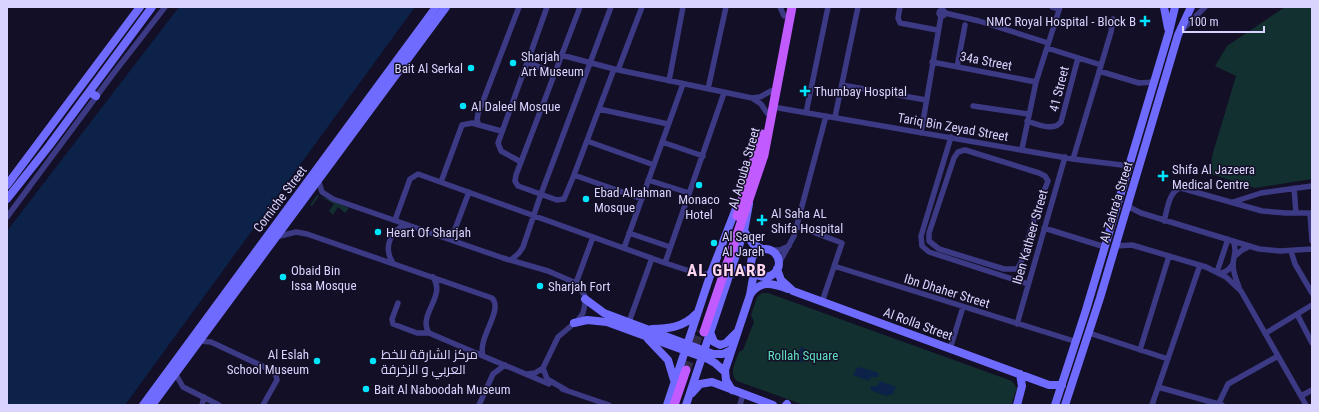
<svg xmlns="http://www.w3.org/2000/svg" width="1319" height="412" font-family="'Roboto Condensed',Cairo,sans-serif">
	<rect width="100%" height="100%" fill="#130f26"/>
	<path fill="#12302f" d="M1285,7H1312V179L1255,188L1211,174L1212,156L1236,76L1215,66L1227,46Z
		M317,195L349,208L345,213L338,207L333,215L329,211L334,204L319,196L312,206L310,205Z
		M762,293H768L1012,381L1017,388L1011,405H804L737,381C728,373 736,361 739,352L743,350L754,322L751,315L757,297Z"/>
	<path fill="#0c2248" d="M179,7H415L125,405H7V231Z
		M801,346L806,350V357L802,362H795L797,358L795,352L800,350Z
		M860,367L879,373L878,377H871L869,381L853,375L856,369Z
		M880,381L896,387L893,394L886,396L870,390L871,386H877Z"/>
	<g fill="none" stroke-linecap="round" stroke-linejoin="round">
		<path stroke="#312d47" stroke-width="9" stroke-dasharray="9 4.5" stroke-linecap="butt" d="M686,370L700,331"/>
		<path stroke="#3d3a85" stroke-width="5.5" d="M580,7L516,175L515,181L518,186L557,200L564,199L574,175L614,69
			M780,7L784,16
			M900,7L898,18L900,23L937,30
			M1052,7L1059,9
			M939 13a3 3 0 1 1 6 0a3 3 0 1 1-6 0Z
			M945,13L979,21L1048,43
			M1183,29L1205,7
			M1047,48L1101,65
			M530,55L547,7
			M561,55L614,69L752,98L760,97L771,91
			M527,62L554,73
			M932,62L1036,82
			M957,67L965,25
			M618,70L642,7
			M1099,71L1139,83L1155,82
			M669,81L683,7
			M842,85L926,100
			M708,89L726,7
			M752,98L761,104L767,113
			M973,106L1028,114
			M773,107L1073,159L1130,166
			M599,109L668,124
			M806,113L828,7
			M835,117L858,7
			M1027,121C1037,124 1053,132 1061,122L1078,58
			M479,125L477,120L478,114L519,7
			M921,133L941,16
			M951,137L921,236L922,246L929,252L1028,284
			M587,141L654,165
			M662,142L703,156
			M1022,149L1036,82L1060,7
			M965,150L1039,173L1045,176L1048,181L1038,206L1021,263L1017,269H1004L939,249L929,241V233L954,158L958,152Z
			M1073,159L1111,32L1113,19
			M521,162L501,151L498,143L529,57
			M574,175L642,199
			M318,179L322,192L333,199L503,258L548,271L576,283L585,296V304L583,313L578,320L558,337L543,368L547,379L566,390
			M648,180L689,193
			M441,182L462,125L472,123L501,131
			M1294,188L1296,213
			M1233,202L1261,193L1312,186
			M1128,203L1131,208L1141,213L1259,249L1280,251L1312,249
			M1310,213L1312,241
			M7,217L113,74L165,7
			M395,220L410,179L418,174L665,263L702,275L711,273
			M1164,221C1167,211 1169,190 1181,188L1262,211L1286,213H1312
			M797,226L842,243L822,302
			M1044,228L1105,247
			M629,233L670,247
			M276,237L296,232L307,234L492,298C504,310 477,338 483,356
			M447,238L455,229L469,192
			M1233,241C1237,250 1234,255 1233,264C1233,272 1236,280 1239,287
			M1115,246L1132,245L1206,267L1226,277L1241,291L1306,405
			M624,248L683,84
			M770,250H780L789,246
			M1291,251L1295,264L1312,293
			M1235,256L1242,250L1250,246
			M511,260L519,253L523,247L541,194L611,7
			M393,263C383,248 390,229 408,225
			M665,263L724,93
			M778,265L794,236L826,116
			M834,266L1077,342
			M1217,272L1228,239
			M1220,274L1228,270L1233,264
			M433,277C447,296 417,315 429,333L549,384
			M576,283L593,237
			M398,303L392,319L393,324L417,333H429
			M1297,314L1312,343
			M629,322L652,258
			M1017,324L1065,157
			M1089,333L1168,359
			M1266,333L1312,305
			M199,341L211,342L275,372L277,380L263,405
			M950,349L963,307
			M1140,350L1169,256
			M175,373L183,387L219,405
			M527,374L535,373L543,368
			M1158,387L1222,405
			M562,389L609,405
			M1301,396L1312,390
			M202,405L204,397
			M479,405L493,374L505,365
			M740,405L743,394
			M1152,405L1200,265
			M1218,405L1228,384L1278,356"/>
		<path stroke="#6f6bff" stroke-width="8" d="M1164,7L1168,28
			M89,92L96,96
			M7,185L140,7
			M7,199L49,146L152,7
			M744,231L753,244L762,249
			M751 263a14 14 0 1 1 28 0a14 14 0 1 1-28 0Z
			M777,269L781,280L793,291L1049,385H1062
			M729,275L743,270L753,271
			M750,295C760,279 774,284 788,289
			M585,299L604,313L713,354H723L731,350
			M574,323L587,320L607,322L708,359L715,363L725,372
			M652,329C668,329 684,327 696,314
			M710,332L714,342L720,345L726,343L736,333
			M648,339L668,360L674,380
			M732,390L726,380L725,370L750,295L754,272
			M692,393L700,384L712,382L773,405
			M143,405L436,7
			M152,405L446,7
			M667,405L711,273L737,206
			M686,405L744,231L749,204
			M786,405L787,404
			M1017,405L1022,386L1020,374
			M1055,405L1086,310L1169,32L1175,7
			M1065,405L1100,298L1178,35L1191,7"/>
		<path stroke="#c25bff" stroke-width="9" d="M737,216L762,134
			M704,332L764,155L792,7
			M674,405L686,370"/>
	</g>
	<g fill="#00e5ff" stroke="#130f26" stroke-width="1.5">
		<path d="M1143 15h4v4h4v4h-4v4h-4v-4h-4v-4h4z"/>
		<circle cx="513" cy="63" r="4"/>
		<circle cx="471" cy="68" r="4"/>
		<path d="M803 85h4v4h4v4h-4v4h-4v-4h-4v-4h4z"/>
		<circle cx="463" cy="106" r="4"/>
		<path d="M1161 170h4v4h4v4h-4v4h-4v-4h-4v-4h4z"/>
		<circle cx="699" cy="185" r="4"/>
		<circle cx="586" cy="199" r="4"/>
		<path d="M760 214h4v4h4v4h-4v4h-4v-4h-4v-4h4z"/>
		<circle cx="378" cy="232" r="4"/>
		<circle cx="714" cy="243" r="4"/>
		<circle cx="283" cy="277" r="4"/>
		<circle cx="540" cy="286" r="4"/>
		<circle cx="317" cy="361" r="4"/>
		<circle cx="373" cy="361" r="4"/>
		<circle cx="366" cy="389" r="4"/>
	</g>
	<g text-anchor="middle" dominant-baseline="central" stroke-width="3" stroke-linejoin="round" paint-order="stroke">
		<g font-size="13" fill="#d9d4ff" stroke="#130f26" text-anchor="start">
			<text x="1136" y="21" text-anchor="end">NMC Royal Hospital - Block B</text>
			<text x="521" y="56">Sharjah<tspan x="521" dy="15">Art Museum</tspan></text>
			<text x="463" y="68" text-anchor="end">Bait Al Serkal</text>
			<text x="814" y="91">Thumbay Hospital</text>
			<text x="471" y="106">Al Daleel Mosque</text>
			<text x="1172" y="169">Shifa Al Jazeera<tspan x="1172" dy="15">Medical Centre</tspan></text>
			<text x="594" y="192">Ebad Alrahman<tspan x="594" dy="15">Mosque</tspan></text>
			<text x="699" y="199" text-anchor="middle">Monaco<tspan x="699" dy="15">Hotel</tspan></text>
			<text x="771" y="213">Al Saha AL<tspan x="771" dy="15">Shifa Hospital</tspan></text>
			<text x="386" y="232">Heart Of Sharjah</text>
			<text x="722" y="236">Al Saqer<tspan x="722" dy="15">Al Jareh</tspan></text>
			<text x="291" y="270">Obaid Bin<tspan x="291" dy="15">Issa Mosque</tspan></text>
			<text x="548" y="286">Sharjah Fort</text>
			<text x="309" y="354" text-anchor="end">Al Eslah<tspan x="309" dy="15">School Museum</tspan></text>
			<text x="381" y="354">مركز الشارقة للخط<tspan x="381" dy="15">العربي و الزخرفة</tspan></text>
			<text x="374" y="389">Bait Al Naboodah Museum</text>
		</g>
		<g font-size="13" fill="#d9d4ff" stroke="#130f26">
			<text transform="translate(986 61) rotate(11)">34a Street</text>
			<text transform="translate(1059 89) rotate(-76)">41 Street</text>
			<text transform="translate(953 127) rotate(10)">Tariq Bin Zeyad Street</text>
			<text transform="translate(744 168) rotate(-74)">Al Arouba Street</text>
			<text transform="translate(280 199) rotate(-53)">Corniche Street</text>
			<text transform="translate(1116 202) rotate(-73)">Al Zahra'a Street</text>
			<text transform="translate(1030 237) rotate(-74)">Iben Katheer Street</text>
			<text transform="translate(947 291) rotate(17)">Ibn Dhaher Street</text>
			<text transform="translate(918 324) rotate(20)">Al Rolla Street</text>
		</g>
		<g font-size="13" fill="#5fe0c0" stroke="#130f26">
			<text x="803" y="355">Rollah Square</text>
		</g>
		<g font-size="17" font-weight="bold" letter-spacing="1" fill="#ffd6f0" stroke="#130f26">
			<text x="727" y="270">AL GHARB</text>
		</g>
	</g>
	<rect width="1319" height="412" fill="none" stroke="#d9d4ff" stroke-width="16"/>
	<path d="M1183 26v6h81v-6" fill="none" stroke="#d9d4ff" stroke-width="2"/>
	<text x="1189" y="26" font-size="12" fill="#d9d4ff" stroke="#130f26" stroke-width="3" paint-order="stroke">100 m</text>
</svg>
